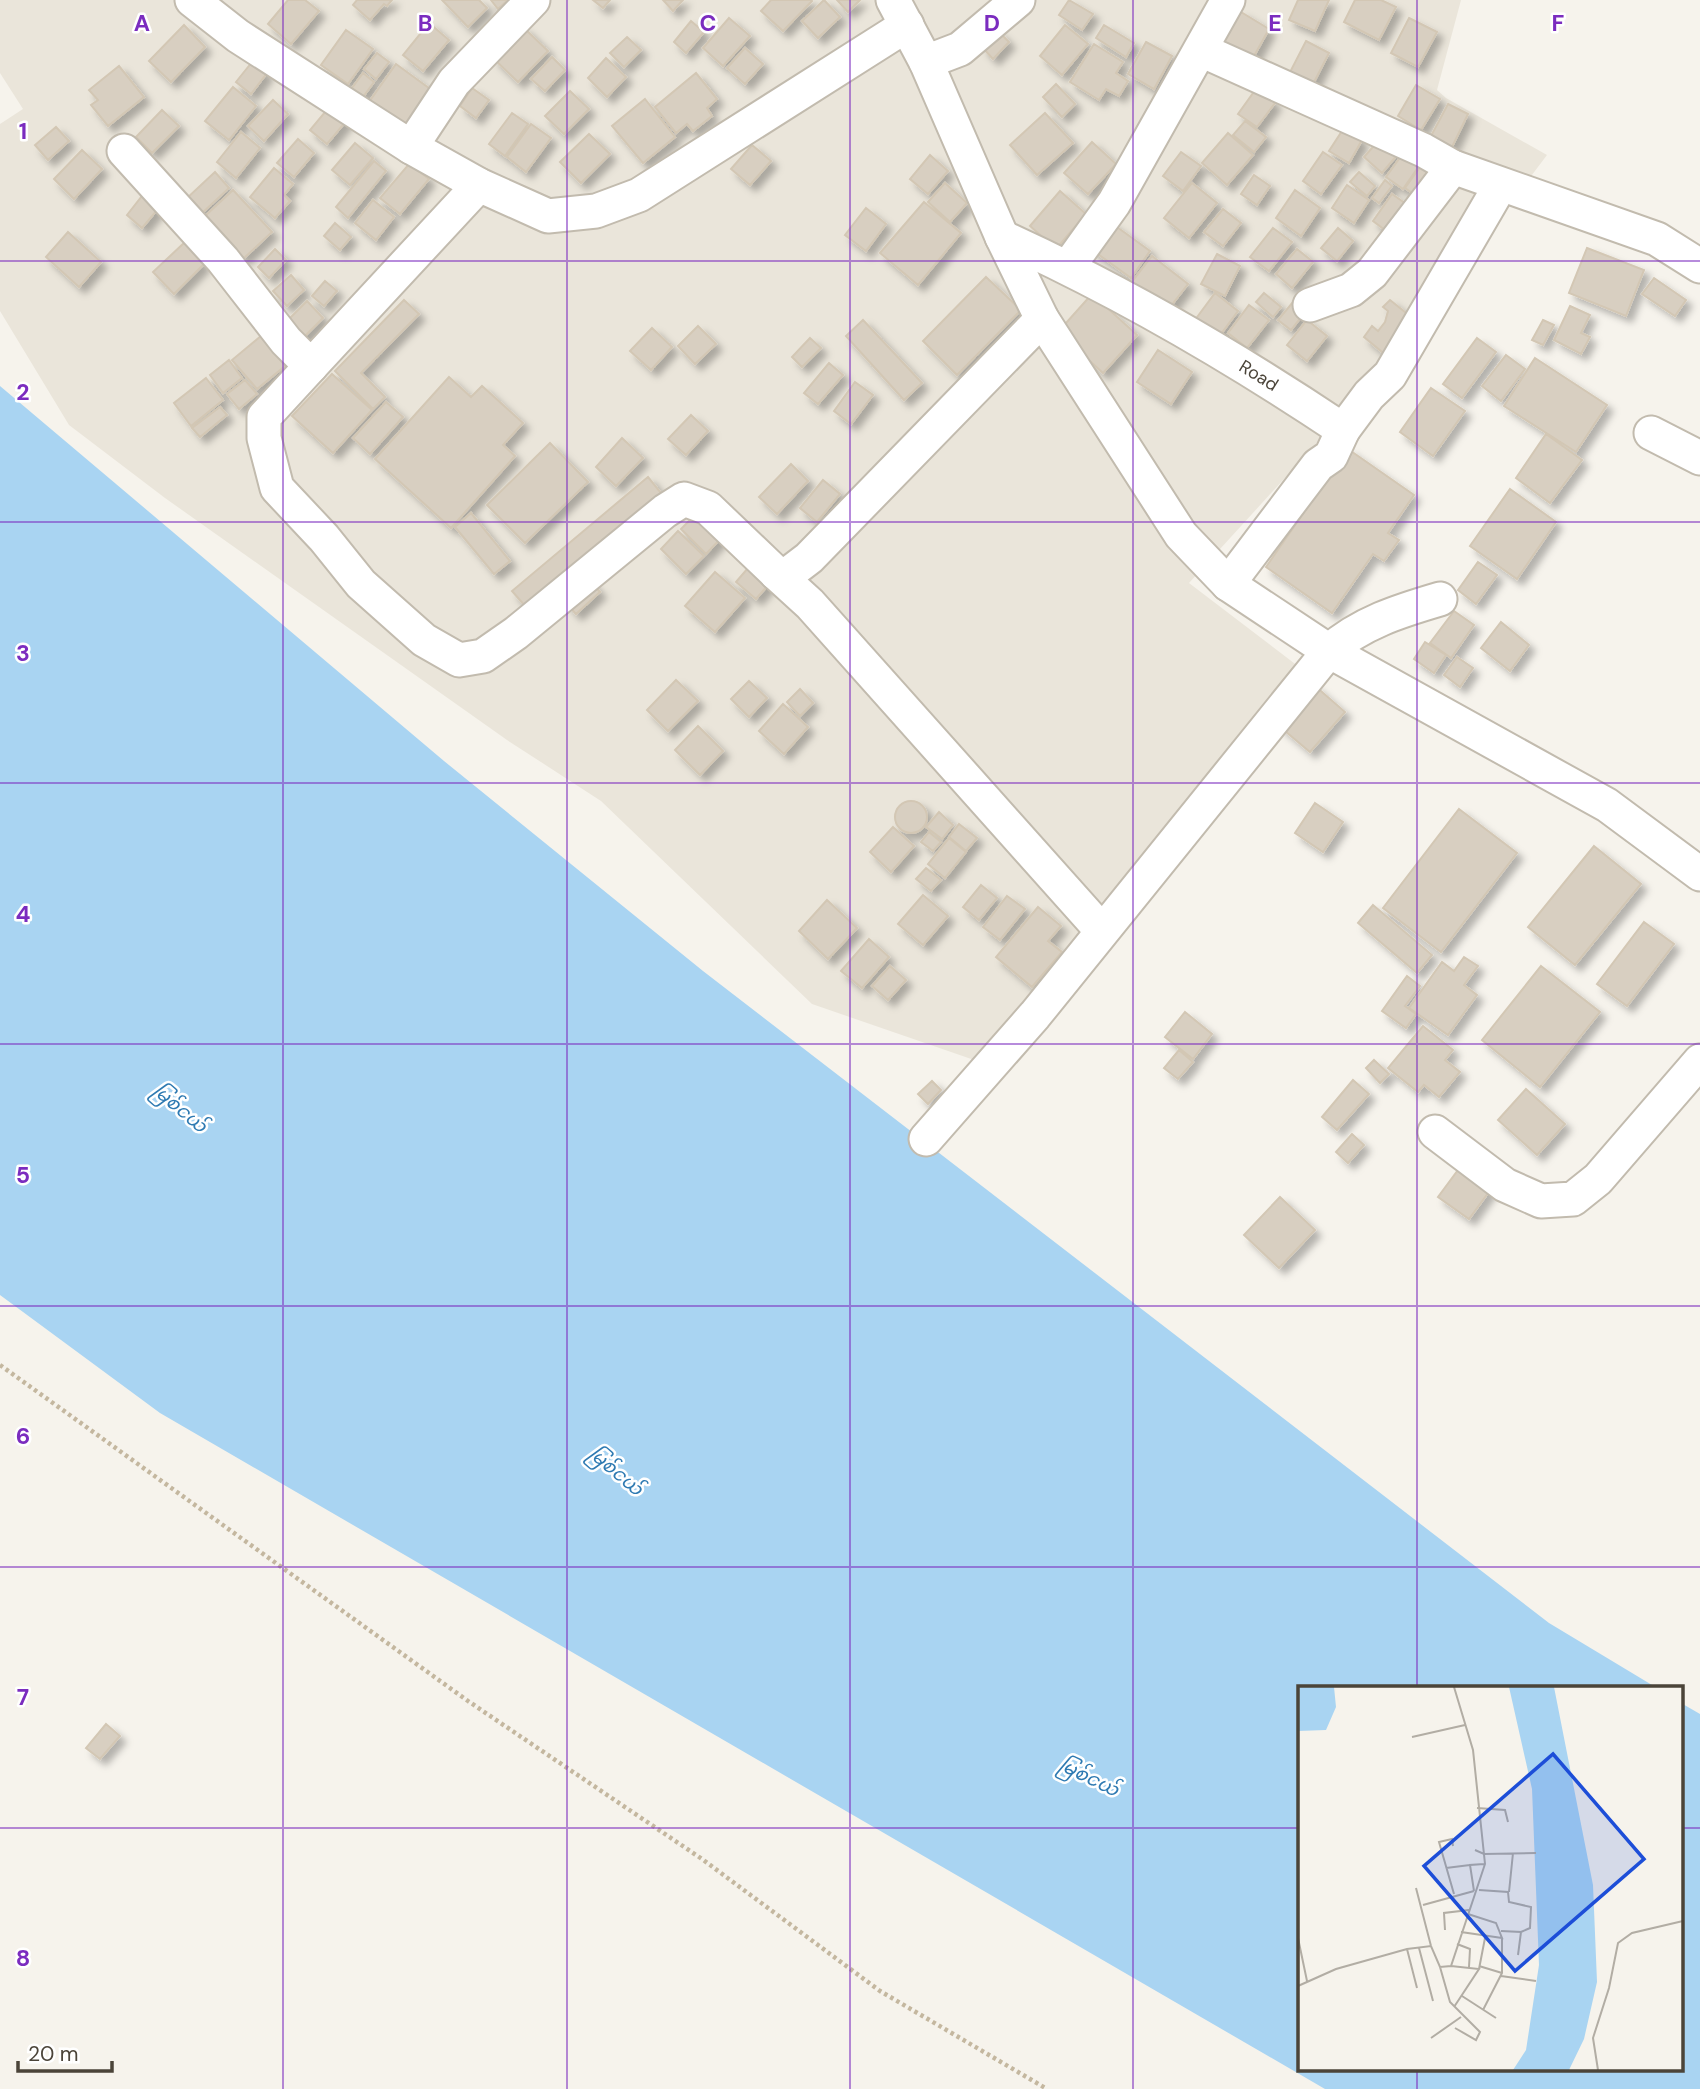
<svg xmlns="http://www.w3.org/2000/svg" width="1700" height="2089" font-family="'DM Sans','Noto Sans Myanmar',sans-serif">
  <defs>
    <filter id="shadow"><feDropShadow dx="6" dy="6" stdDeviation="3.5" flood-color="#0004"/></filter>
  </defs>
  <rect width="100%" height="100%" fill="#f6f3ec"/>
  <path fill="#eae5da" d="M0,0H1461L1437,90L1446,98L1547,155L1388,365L1189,583L1303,670L980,1062L812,1004L601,801L507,740L165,498L69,425L0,311V124L23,109L0,73Z"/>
  <path fill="#a9d4f2" d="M0,386L444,761L703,971L1549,1623L1657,1688H1299V2070H1681V1703L1700,1714V2089H1325L160,1413L0,1295Z"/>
  <path fill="#d8cfc1" stroke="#d3c7b4" stroke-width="2" filter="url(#shadow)" d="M288,0H305L319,11L291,44L268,24Z
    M357,0H392L387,6L384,4L370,20L353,5Z
    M442,0H479L487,8L468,27Z
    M491,0H508L498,9Z
    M593,0H610L603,8Z
    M663,0H683L673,11Z
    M771,0H811L812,1L783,31L761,11Z
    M824,0L840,17L818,38L802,21Z
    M837,0H860L848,12Z
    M1069,0L1093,14L1082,30L1059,15Z
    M1298,0H1329L1315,31L1289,20Z
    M1355,0H1381L1396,7L1379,40L1344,22Z
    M1241,12L1269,29L1249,65L1220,48Z
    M729,18L750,36L723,66L703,48Z
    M1409,18L1437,32L1418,67L1391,53Z
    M691,21L704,32L686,53L674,42Z
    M429,23L449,40L423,71L403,55Z
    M184,25L205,47L171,82L149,61Z
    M1065,25L1088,44L1062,75L1040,56Z
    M1104,25L1134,43L1126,57L1096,38Z
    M523,27L548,51L518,82L493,58Z
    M346,30L373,49L348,84L321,65Z
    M998,31L1009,42L993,59L982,47Z
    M627,37L641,50L624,67L610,53Z
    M1306,41L1329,53L1310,90L1287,78Z
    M1146,42L1172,56L1154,89L1128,74Z
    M1094,44L1123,62L1116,73L1128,81L1119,96L1106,89L1099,100L1070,82Z
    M745,48L763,64L745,84L727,68Z
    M377,53L389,62L376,79L364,69Z
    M552,57L565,70L545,91L531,79Z
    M606,58L626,77L607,97L588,78Z
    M252,62L267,73L251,94L236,82Z
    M396,64L437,94L410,132L369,102Z
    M119,66L144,97L108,126L91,105L98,100L89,90Z
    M363,73L374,82L363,97L352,88Z
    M696,73L717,99L707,108L712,116L693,131L687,124L676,133L655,107Z
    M1056,84L1075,104L1062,117L1043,97Z
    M1416,85L1440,99L1421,130L1398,116Z
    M233,87L256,106L229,140L205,121Z
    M472,88L489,100L476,118L460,106Z
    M1256,89L1275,103L1257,127L1238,114Z
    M570,91L589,109L564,134L545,116Z
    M645,99L675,137L643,163L612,126Z
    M273,100L288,114L264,141L248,126Z
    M1448,104L1468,114L1452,147L1431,136Z
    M331,105L348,119L327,144L310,130Z
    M162,110L179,126L152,153L136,137Z
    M512,113L528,124L505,156L489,144Z
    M1045,113L1073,143L1037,175L1010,145Z
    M1245,121L1266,137L1254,152L1233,135Z
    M531,124L551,138L526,172L507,157Z
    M56,127L69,141L48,160L35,145Z
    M1344,128L1362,140L1349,163L1329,151Z
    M241,132L260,148L236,178L217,162Z
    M1228,133L1253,155L1227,185L1202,163Z
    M589,134L610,154L581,183L560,162Z
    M298,139L314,153L294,177L277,163Z
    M1380,139L1398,154L1382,173L1364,157Z
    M1092,142L1116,164L1088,194L1064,173Z
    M355,143L373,158L350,185L332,170Z
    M752,145L771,161L750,185L731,169Z
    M82,150L102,169L74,199L54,179Z
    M1181,152L1201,166L1183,191L1163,176Z
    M1323,152L1342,165L1321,194L1303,181Z
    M1404,152L1421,163L1403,189L1386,177Z
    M930,155L948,171L928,194L910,179Z
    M374,161L386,171L348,218L336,207Z
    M1423,163L1433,170L1415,195L1405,188Z
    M409,164L429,179L400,214L380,198Z
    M274,168L293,184L284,195L290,201L275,218L250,197Z
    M215,172L229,188L200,215L186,199Z
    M1359,172L1375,186L1367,196L1350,182Z
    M1254,175L1270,186L1257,205L1241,194Z
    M1385,180L1392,186L1379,203L1372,198Z
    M945,183L967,203L950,222L928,202Z
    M1192,183L1217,203L1189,238L1164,218Z
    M1347,185L1369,200L1354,223L1332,208Z
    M233,190L272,232L243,259L204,217Z
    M1295,190L1320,208L1301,236L1276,218Z
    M1060,191L1086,214L1056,249L1030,226Z
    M1392,194L1409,206L1389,233L1373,221Z
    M142,196L158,209L142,228L127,215Z
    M373,200L394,217L376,240L355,223Z
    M924,202L961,233L918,285L880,253Z
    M866,208L886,224L866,251L845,235Z
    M1223,209L1241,223L1223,246L1204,232Z
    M1110,222L1150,251L1131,278L1091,249Z
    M335,223L351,237L340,250L324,236Z
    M1273,228L1292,242L1269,271L1250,257Z
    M1338,228L1353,241L1337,261L1321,248Z
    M68,232L101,262L79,287L46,257Z
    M184,243L204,264L174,294L153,272Z
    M1587,248L1644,270L1626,316L1569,293Z
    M275,249L286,260L269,278L258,267Z
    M1297,249L1313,262L1292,288L1276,274Z
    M1217,254L1240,266L1225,296L1201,284Z
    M1152,256L1188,284L1167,311L1131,283Z
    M291,275L304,290L287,306L273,291Z
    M986,277L1021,310L957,375L923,341Z
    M1654,278L1686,300L1675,316L1642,294Z
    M325,281L337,291L324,306L312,296Z
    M1215,293L1238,311L1215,342L1192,324Z
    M1264,293L1281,307L1273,317L1256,302Z
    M1092,294L1137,335L1103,373L1058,332Z
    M404,300L419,314L361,373L385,397L373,409L335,371Z
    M1390,300L1416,321L1387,356L1364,337L1372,326L1378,331L1385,322L1388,311L1383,307Z
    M307,301L323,318L301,340L284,324Z
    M1293,302L1305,312L1291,330L1278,320Z
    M1249,305L1269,320L1247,348L1228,333Z
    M1570,306L1590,315L1581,333L1590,337L1581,354L1554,340Z
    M863,320L922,383L904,400L846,336Z
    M1307,320L1327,336L1307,361L1287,345Z
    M1543,320L1554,325L1543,345L1532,340Z
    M698,326L716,344L695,364L678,346Z
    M652,328L672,347L651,370L630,351Z
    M261,336L285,366L257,389L232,360Z
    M810,338L821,348L802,367L792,357Z
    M1477,338L1496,352L1462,398L1443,384Z
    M1158,350L1192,372L1171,404L1137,382Z
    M1506,355L1525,369L1501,401L1482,386Z
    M1535,358L1607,405L1576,452L1504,406Z
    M229,360L242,378L223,393L210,375Z
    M829,363L843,375L818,404L804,393Z
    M332,374L372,410L333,453L292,416Z
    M449,377L471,397L482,386L523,423L503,445L515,456L451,528L375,459Z
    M206,378L223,400L191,426L174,403Z
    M245,380L257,394L239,409L227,394Z
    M855,382L873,395L851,424L834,411Z
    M1431,388L1465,411L1433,456L1400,432Z
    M386,402L403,417L370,454L353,438Z
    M220,407L227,415L200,437L192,428Z
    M691,415L708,431L686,455L668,439Z
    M1546,434L1582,460L1550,503L1516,478Z
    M622,438L643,458L616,486L596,467Z
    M550,443L588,482L525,543L487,505Z
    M1348,449L1414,495L1388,533L1399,540L1384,561L1373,554L1332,613L1266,567Z
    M791,464L808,481L777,514L759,497Z
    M648,477L661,493L526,607L512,591Z
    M823,480L840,494L817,522L800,508Z
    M1510,489L1556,522L1517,579L1470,546Z
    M700,510L725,534L706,554L681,529Z
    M471,513L510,561L494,574L455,527Z
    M678,531L704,556L686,574L661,549Z
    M755,560L775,577L756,599L736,582Z
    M1478,562L1497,575L1476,604L1458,590Z
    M715,572L745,598L715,632L685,606Z
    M590,581L600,592L576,614L566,603Z
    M1454,611L1474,625L1451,658L1430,643Z
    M1501,622L1529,645L1510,671L1481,648Z
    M1425,642L1446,655L1434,673L1414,659Z
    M1457,657L1473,668L1460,687L1444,675Z
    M676,680L698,701L668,731L647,710Z
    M749,681L767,698L749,717L731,699Z
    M1314,685L1345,712L1310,752L1279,726Z
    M800,689L813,703L800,716L787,702Z
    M783,704L808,727L784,754L759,731Z
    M698,726L723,751L700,775L675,750Z
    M895 817a16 16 0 1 1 32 0a16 16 0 1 1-32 0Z
    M1315,803L1343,822L1323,852L1295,833Z
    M1459,809L1517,853L1441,952L1383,908Z
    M939,812L953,825L942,839L926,827Z
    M959,824L977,838L966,851L949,837Z
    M893,827L914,846L891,872L870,852Z
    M929,832L941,842L933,851L921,842Z
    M949,838L966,852L945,878L928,864Z
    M1594,846L1641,884L1575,965L1528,927Z
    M926,868L941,880L931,891L916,879Z
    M981,885L997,898L979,920L963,907Z
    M923,895L948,916L923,945L898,924Z
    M1007,896L1025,909L1000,940L983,927Z
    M827,900L857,928L828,959L799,931Z
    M1373,905L1432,955L1417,973L1358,923Z
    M1038,907L1061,926L1048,941L1062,952L1032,987L996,957Z
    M1644,922L1674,944L1627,1006L1597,984Z
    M869,939L889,957L862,988L841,971Z
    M1464,957L1478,966L1464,985L1477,995L1448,1035L1409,1008L1442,962L1454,971Z
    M890,966L906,980L888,1000L872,986Z
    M1541,966L1600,1012L1540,1087L1482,1040Z
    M1407,976L1420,986L1405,1006L1416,1014L1406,1028L1382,1011Z
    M1185,1012L1212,1034L1193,1059L1165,1037Z
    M1423,1026L1453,1050L1445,1060L1460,1072L1439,1097L1424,1085L1418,1092L1388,1068Z
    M1179,1050L1193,1062L1178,1079L1164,1068Z
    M1374,1060L1389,1074L1380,1083L1366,1068Z
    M1353,1080L1369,1094L1337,1130L1322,1117Z
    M932,1081L941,1090L928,1104L918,1094Z
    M1526,1089L1565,1124L1537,1155L1498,1120Z
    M1352,1134L1364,1145L1348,1163L1336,1152Z
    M1461,1166L1491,1189L1469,1219L1438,1197Z
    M1280,1197L1315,1230L1279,1268L1244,1235Z
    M106,1724L120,1736L100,1759L86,1748Z"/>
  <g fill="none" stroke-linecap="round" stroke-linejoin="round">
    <g stroke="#c2bbae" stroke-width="37">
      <g id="minor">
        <path d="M192,0L238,36L411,147"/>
        <path d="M533,0L454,82L411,147L479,185L548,216L596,211L639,195L907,25"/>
        <path d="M893,0L926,62L1002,237L1042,319L1181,535L1228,584L1329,651L1607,805L1700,874"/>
        <path d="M1201,50L1423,150L1453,167L1657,239L1700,266"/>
        <path d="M926,62L960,49L1018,0"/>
        <path d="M124,151L223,260L286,341L311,366L479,185"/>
        <path id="s1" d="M1002,237C1121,291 1234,357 1343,430L1331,456L1318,465L1228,584"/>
        <path d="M1068,267L1114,203L1228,0"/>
        <path d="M1310,305L1351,290L1372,273L1453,167"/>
        <path d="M311,366L264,417V438L277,488L324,538L361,584L424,640L459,660L483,656L516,633L665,511L684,499L708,508L776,573L788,574L809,558L1042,319"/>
        <path d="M1343,430L1369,395L1390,375L1500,186"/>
        <path d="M1651,433L1700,458"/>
        <path d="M776,573L810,604L1102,931"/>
        <path d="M1435,1132L1505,1185L1541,1201L1573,1199L1598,1179L1700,1061"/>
        <path d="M926,1139L1035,1015L1329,651C1361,623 1399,611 1440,599"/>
      </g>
    </g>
    <path stroke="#c4b79f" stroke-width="4.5" stroke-dasharray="3.5 3.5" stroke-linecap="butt" d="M0,1365L468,1701L702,1859L880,1991L1047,2089"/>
    <use href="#minor" stroke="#fff" stroke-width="33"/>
  </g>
  <path fill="none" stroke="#7b2cbf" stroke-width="2" stroke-opacity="0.55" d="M283,0V2089M567,0V2089M850,0V2089M1133,0V2089M1417,0V1688M0,261H1700M0,522H1700M0,783H1700M0,1044H1700M0,1306H1700M0,1567H1700M0,1828H1299M1681,1828H1700M1417,2070V2089"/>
  <g text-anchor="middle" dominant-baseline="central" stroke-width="5" stroke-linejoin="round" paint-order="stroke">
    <g font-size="18" fill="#4b4439" stroke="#fff">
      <text stroke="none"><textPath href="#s1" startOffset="292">Road</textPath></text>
    </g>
    <g font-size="19" font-style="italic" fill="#2e7ab2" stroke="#fff">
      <text transform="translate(180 1108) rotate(40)">မြစ်ငယ်</text>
      <text transform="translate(616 1471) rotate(40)">မြစ်ငယ်</text>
      <text transform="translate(1089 1777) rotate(26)">မြစ်ငယ်</text>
    </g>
  </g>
  <g transform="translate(1298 1686)">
    <rect width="385" height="385" fill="#f6f3ec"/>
    <path d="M0,1H36L38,21L28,44L0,45ZM211,1H256L295,199L299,296L286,353L271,384H215L228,364L241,279L234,103Z" fill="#a9d4f2"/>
    <path fill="none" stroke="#b2ada4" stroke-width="2" d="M114,51L167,39M179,122L207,124L210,136M155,160L154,153L141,156L156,208M177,164L186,168L238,167M148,182L172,179M118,202L133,260M181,204L210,206L211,216L233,221L232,242L223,246M176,205L172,179L186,178M211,206L215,167M125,219L176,205M147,244L146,227L171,224M203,245L223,246L220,269M163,246L204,252L198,237L170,228M0,252L9,295M159,258L172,263L171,281M121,262L135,315M109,263L119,302M153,280L181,283L156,321M181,280L204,287M142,281L152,316L182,346L178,354L157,342M181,283L187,252M203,290L238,295M0,300L38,283L109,263L133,260L142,281L153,280L187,178L175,64L156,1M164,310L198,332M185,324L204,287V252M133,352L163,331M300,384L295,352L311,302L320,257L334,247L385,235"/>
    <path fill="#1d4ed8" fill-opacity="0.15" stroke="#1d4ed8" stroke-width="3.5" d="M255,68L346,173L217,285L126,180Z"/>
    <rect width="385" height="385" fill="none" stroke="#4b4439" stroke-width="3.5"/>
  </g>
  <g font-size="23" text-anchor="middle" font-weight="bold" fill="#7b2cbf" stroke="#fff" stroke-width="5" stroke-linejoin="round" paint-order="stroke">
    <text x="142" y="31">A</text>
    <text x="425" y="31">B</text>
    <text x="708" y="31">C</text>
    <text x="992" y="31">D</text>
    <text x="1275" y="31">E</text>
    <text x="1558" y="31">F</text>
    <text x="23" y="139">1</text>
    <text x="23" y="400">2</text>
    <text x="23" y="661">3</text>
    <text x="23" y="922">4</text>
    <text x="23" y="1183">5</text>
    <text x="23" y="1444">6</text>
    <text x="23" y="1705">7</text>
    <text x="23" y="1966">8</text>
  </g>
  <path d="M18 2061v10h94v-10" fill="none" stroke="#4b4439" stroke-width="3.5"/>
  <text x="28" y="2061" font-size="21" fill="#4b4439" stroke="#ffffff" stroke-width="5" paint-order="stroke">20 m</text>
</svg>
